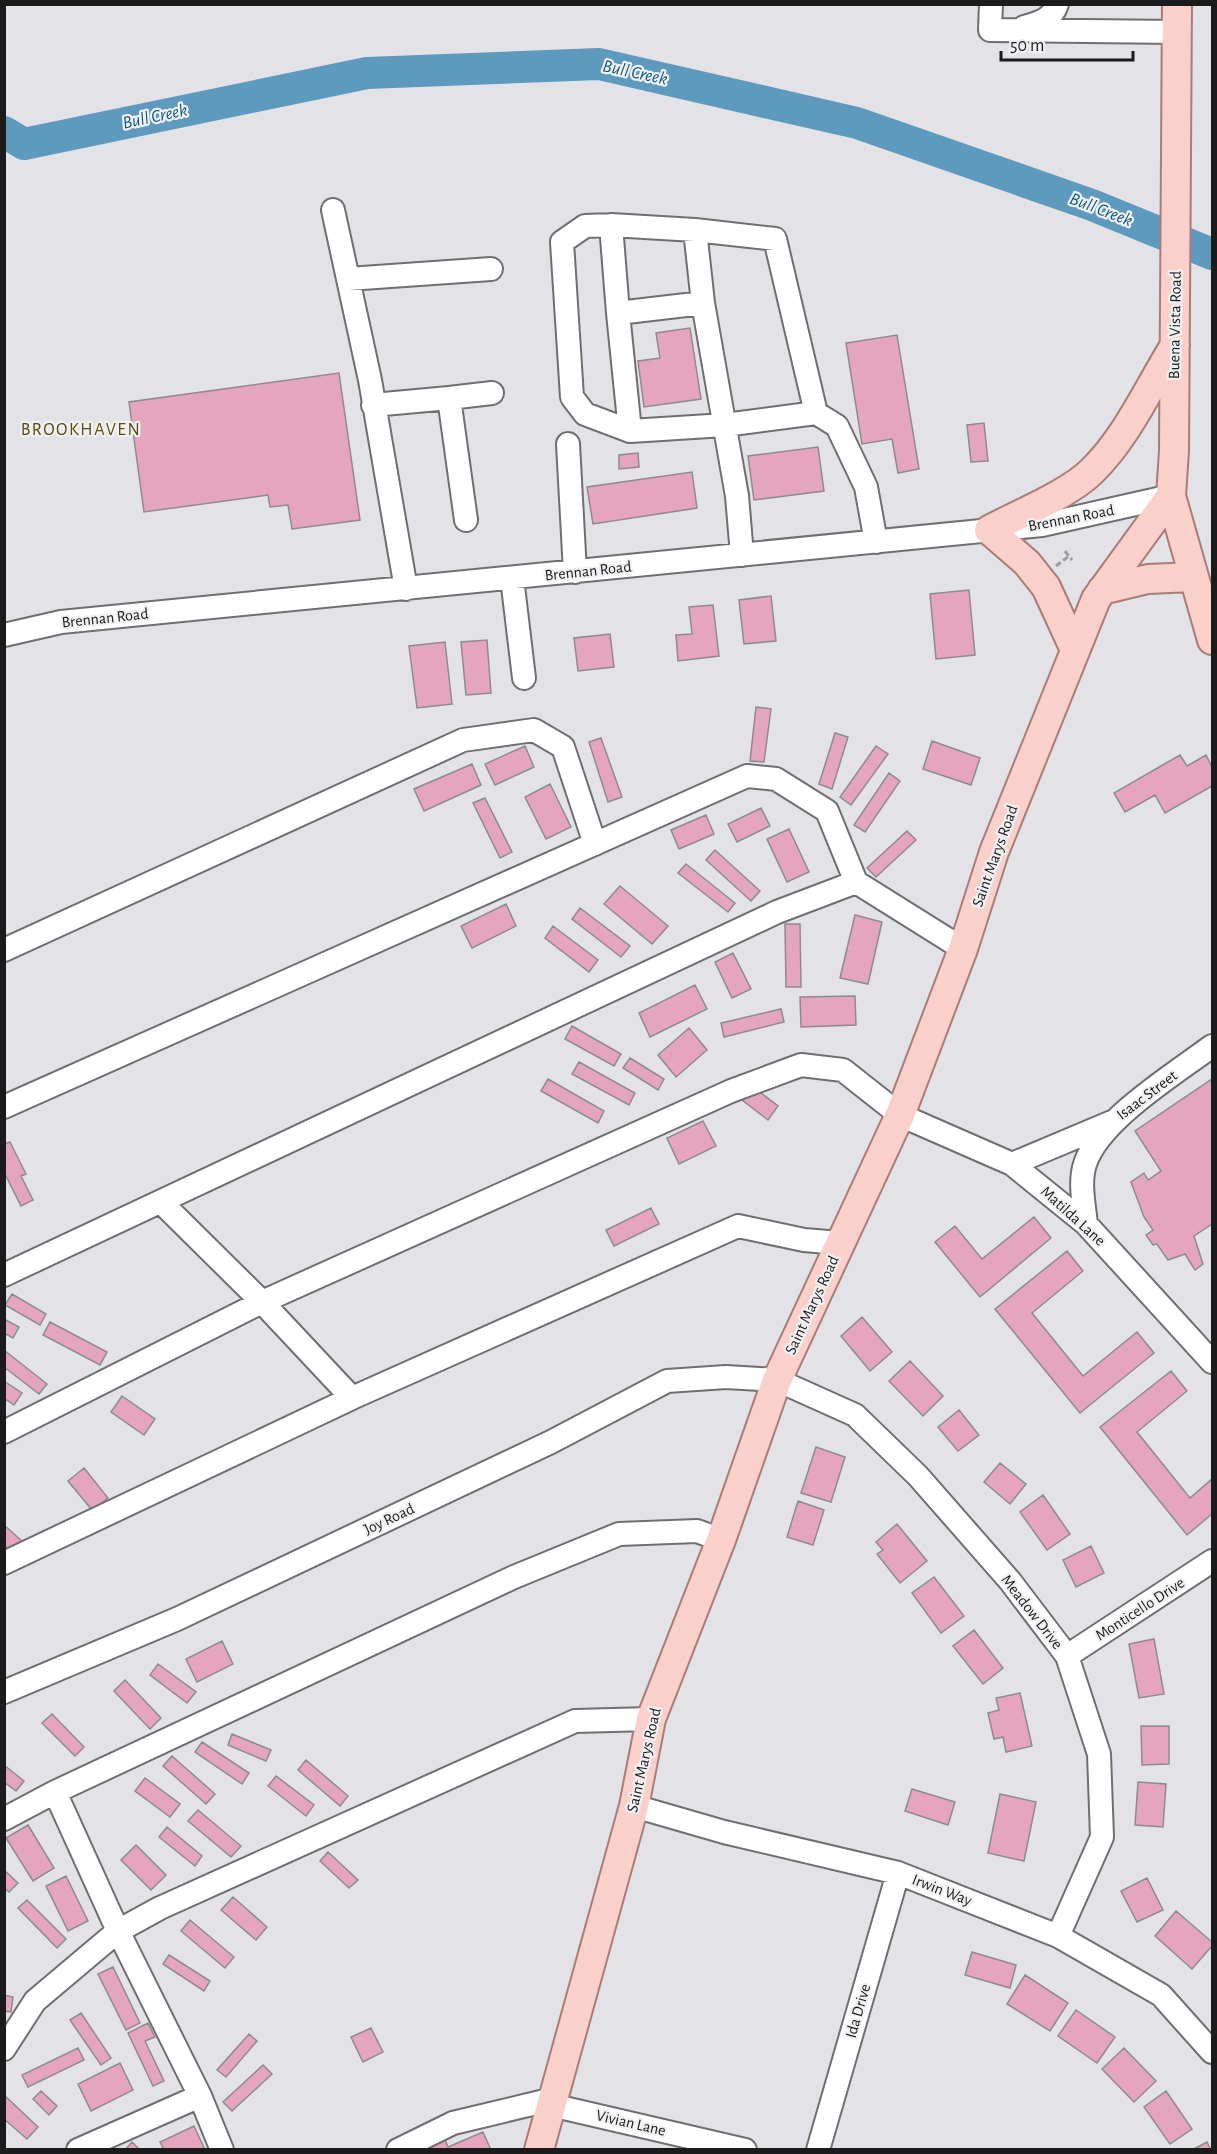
<svg xmlns="http://www.w3.org/2000/svg" width="1217" height="2154" font-family="'Alegreya Sans',sans-serif">
  <rect width="100%" height="100%" fill="#e3e3e7"/>
  <g fill="none" stroke-linecap="round" stroke-linejoin="round">
    <path stroke="#5e9abd" stroke-width="32" d="M4,132L24,144L367,73L599,64L857,123L1092,205L1212,254"/>
  </g>
  <path fill="#e5a5bf" stroke="#8e8b8c" stroke-width="1.5" d="M690,328L701,399L644,407L638,361L660,358L656,333Z
    M897,335L919,469L898,473L892,439L862,444L846,343Z
    M339,373L360,520L292,529L288,505L270,507L268,495L144,512L129,402Z
    M984,423L988,461L971,462L967,425Z
    M818,447L824,491L754,500L748,456Z
    M638,453L639,467L619,469V455Z
    M692,472L697,508L593,524L587,487Z
    M969,590L975,655L936,659L930,594Z
    M771,596L776,641L744,644L739,600Z
    M713,605L719,656L678,661L676,635L692,634L689,607Z
    M610,634L614,667L578,671L574,638Z
    M487,640L491,693L466,695L461,642Z
    M445,642L452,704L417,708L409,646Z
    M756,707L771,709L764,762L750,761Z
    M835,733L848,737L832,789L819,784Z
    M601,738L622,797L608,802L589,742Z
    M932,741L980,758L971,785L923,769Z
    M525,746L534,767L495,785L485,764Z
    M876,746L888,754L851,805L840,797Z
    M1180,755L1187,766L1206,755L1212,767V786L1165,813L1155,795L1125,812L1114,793Z
    M472,764L481,785L424,811L414,789Z
    M889,773L900,781L865,832L854,825Z
    M550,784L571,827L546,839L525,797Z
    M485,798L512,852L500,858L473,803Z
    M761,808L770,826L737,842L728,824Z
    M706,815L714,834L679,849L671,830Z
    M789,829L809,872L787,882L767,839Z
    M907,831L916,840L876,877L867,868Z
    M715,850L760,891L751,901L706,860Z
    M686,864L735,903L728,912L678,873Z
    M620,886L668,926L652,944L604,904Z
    M506,904L516,926L472,948L461,926Z
    M580,908L630,946L621,957L572,919Z
    M855,915L882,922L868,984L840,978Z
    M785,924H800L801,987H786Z
    M553,926L598,960L589,972L545,938Z
    M733,953L751,989L732,998L715,962Z
    M695,985L707,1009L650,1037L639,1013Z
    M855,996L856,1025L801,1027L800,997Z
    M781,1009L784,1022L724,1037L721,1023Z
    M572,1026L621,1054L614,1066L565,1039Z
    M689,1028L707,1050L676,1077L658,1055Z
    M630,1058L664,1079L658,1090L623,1068Z
    M579,1062L635,1093L629,1105L572,1074Z
    M548,1079L604,1111L598,1123L541,1091Z
    M1212,1079V1224L1194,1236L1203,1264L1195,1270L1185,1254L1168,1260L1157,1244L1153,1245L1146,1235L1153,1230L1144,1217L1131,1182L1144,1173L1148,1180L1161,1171L1135,1131Z
    M752,1086L778,1106L768,1120L742,1100Z
    M703,1121L716,1146L679,1164L667,1138Z
    M10,1142L26,1174L21,1176L33,1200L21,1206L4,1172V1144Z
    M651,1208L659,1224L614,1246L606,1230Z
    M1034,1217L1051,1238L980,1297L935,1242L955,1226L982,1259Z
    M1067,1251L1083,1271L1032,1313L1083,1376L1137,1332L1154,1353L1080,1413L995,1309Z
    M12,1294L46,1314L40,1325L5,1305Z
    M862,1317L892,1352L870,1371L841,1336Z
    M4,1319L19,1327L13,1338L4,1333Z
    M50,1322L107,1352L100,1365L43,1335Z
    M4,1350L47,1384L39,1394L4,1367Z
    M910,1361L943,1396L923,1416L889,1381Z
    M1171,1371L1187,1391L1137,1432L1190,1498L1212,1479V1514L1187,1535L1100,1427Z
    M4,1381L22,1393L14,1405L4,1398Z
    M122,1396L155,1419L144,1435L111,1412Z
    M959,1410L979,1435L958,1451L938,1427Z
    M816,1447L845,1457L831,1502L801,1493Z
    M1000,1463L1026,1484L1010,1504L984,1482Z
    M84,1468L108,1498L92,1510L68,1481Z
    M1043,1495L1070,1534L1047,1550L1020,1512Z
    M798,1501L824,1510L813,1545L787,1537Z
    M897,1524L927,1561L900,1583L877,1554L883,1550L876,1542Z
    M4,1525L23,1542L12,1553L4,1545Z
    M1091,1546L1104,1573L1076,1587L1063,1560Z
    M934,1577L964,1616L941,1633L912,1593Z
    M974,1630L1003,1668L983,1684L953,1646Z
    M1154,1639L1164,1694L1139,1698L1129,1644Z
    M222,1641L233,1664L197,1682L186,1659Z
    M158,1664L196,1692L187,1703L150,1675Z
    M125,1680L161,1718L150,1729L114,1691Z
    M1020,1693L1032,1746L1006,1752L1003,1737L994,1739L988,1713L999,1710L996,1698Z
    M52,1714L84,1747L75,1756L42,1723Z
    M1141,1726H1169V1764L1142,1765Z
    M232,1734L271,1750L266,1761L228,1745Z
    M202,1742L249,1773L242,1784L195,1752Z
    M172,1756L215,1794L206,1804L163,1766Z
    M306,1760L348,1796L340,1806L298,1770Z
    M4,1765L24,1781L16,1791L4,1782Z
    M276,1776L314,1805L306,1816L268,1786Z
    M145,1778L180,1804L170,1817L135,1791Z
    M1138,1782L1166,1784L1163,1827L1135,1825Z
    M912,1789L955,1802L948,1825L905,1811Z
    M1000,1794L1036,1802L1024,1861L988,1853Z
    M198,1810L241,1846L231,1857L188,1821Z
    M28,1825L54,1868L33,1881L6,1838Z
    M167,1827L202,1856L195,1866L159,1837Z
    M136,1845L166,1875L151,1890L121,1860Z
    M328,1852L358,1880L349,1888L320,1861Z
    M4,1870L18,1883L9,1892L4,1888Z
    M66,1876L88,1921L68,1931L46,1886Z
    M1147,1878L1163,1910L1137,1922L1121,1891Z
    M233,1897L267,1927L256,1940L221,1910Z
    M27,1900L66,1939L57,1948L18,1908Z
    M1176,1911L1212,1942V1946L1192,1969L1155,1936Z
    M190,1920L234,1957L225,1968L181,1931Z
    M972,1952L1016,1965L1010,1988L965,1975Z
    M169,1955L210,1981L204,1991L163,1964Z
    M113,1967L140,2023L126,2030L98,1974Z
    M1025,1975L1068,2003L1050,2031L1007,2004Z
    M4,1995L13,1997L11,2012L4,2011Z
    M1076,2010L1115,2037L1097,2063L1058,2036Z
    M81,2013L111,2058L101,2065L70,2020Z
    M148,2023L155,2037L145,2041L164,2081L153,2086L128,2033Z
    M371,2028L383,2052L363,2062L351,2037Z
    M249,2034L257,2041L226,2077L217,2070Z
    M78,2048L84,2060L28,2087L22,2075Z
    M1124,2048L1156,2081L1134,2102L1102,2069Z
    M120,2063L133,2090L91,2111L78,2084Z
    M263,2065L272,2074L232,2111L223,2102Z
    M41,2091L57,2106L49,2115L33,2099Z
    M1166,2091L1192,2129L1170,2144L1144,2107Z
    M4,2095L38,2127L27,2139L4,2119Z
    M194,2126L205,2150H164L160,2142Z
    M483,2132L491,2150H417L443,2135L448,2147Z
    M132,2142L140,2150H125Z
    M1207,2142L1211,2150H1192Z"/>
  <g fill="none" stroke-linecap="round" stroke-linejoin="round">
    <g stroke="#6f6f72" stroke-width="26">
      <path id="minor" d="M991,4L990,30L1178,32
        M1024,27C1038,23 1052,20 1057,4
        M333,210L370,380L406,589
        M611,225L618,313
        M348,279L491,269
        M703,303L737,496L742,555
        M449,398L492,393
        M373,405L449,398L466,520
        M816,413L775,239L695,230L703,303L618,313L630,431L725,425L816,413L837,426L866,487L876,542
        M630,431L585,414L572,397L562,242L585,226L611,225L695,230
        M568,444L575,572
        M512,578L524,678
        M4,635L61,622L1042,525L1171,496
        M4,950L463,740L534,730L563,747L595,844
        M4,1107L747,776L776,779L827,811L856,882
        M1012,1164L1112,1122
        M1086,1224C1084,1205 1079,1182 1085,1164C1099,1120 1176,1073 1212,1046
        M4,1275L777,912L856,882L963,949
        M352,1398L738,1226L804,1240L840,1243
        M4,1432L262,1302L161,1202
        M4,1563L352,1398L262,1302L731,1091L801,1065L843,1070L900,1115L1012,1164L1086,1224L1212,1362
        M1067,1656L1212,1561
        M4,1692L177,1619L551,1442L667,1381L726,1377L777,1380L855,1415L918,1476L1010,1581L1067,1656L1099,1754L1102,1837L1058,1936
        M55,1792L118,1931L200,2096L222,2150
        M634,1806L724,1832L898,1873L1058,1936L1161,1995L1212,2052
        M4,1819L55,1792L514,1577L619,1534L697,1531L721,1540
        M4,2049L35,2001L118,1931L160,1908L575,1721L651,1719
        M551,2105L745,2150
        M78,2150L200,2096
        M398,2150L453,2123L553,2099
        M818,2150L898,1873"/>
    </g>
    <g stroke="#aa7c78" stroke-width="32">
      <path id="major" d="M1177,4L1174,451L1171,496L1212,640
        M1102,590L1148,579L1193,577
        M1075,650L1046,587L1027,563L989,530C1019,514 1069,494 1092,471C1127,437 1149,387 1175,345
        M539,2150L634,1806L651,1719L721,1540L777,1380L900,1115L963,949L994,852L1096,599L1171,496"/>
    </g>
    <path stroke="#9e9ea1" stroke-width="3" stroke-dasharray="6 3" stroke-linecap="butt" d="M1065,551L1072,560
      M1056,566L1069,556"/>
    <use href="#minor" stroke="#fff" stroke-width="22"/>
    <use href="#major" stroke="#fad0cb" stroke-width="28"/>
  </g>
  <g text-anchor="middle" dominant-baseline="central" stroke-width="4.5" stroke-linejoin="round" paint-order="stroke">
    <g font-size="16" fill="#1b1b1c" stroke="#f1f1f4">
      <text transform="translate(1175 325) rotate(-89)">Buena Vista Road</text>
      <text transform="translate(1071 518) rotate(-11)">Brennan Road</text>
      <text transform="translate(588 571) rotate(-6)">Brennan Road</text>
      <text transform="translate(105 618) rotate(-6)">Brennan Road</text>
      <text transform="translate(995 856) rotate(-70)">Saint Marys Road</text>
      <text transform="translate(1147 1095) rotate(-37)">Isaac Street</text>
      <text transform="translate(1073 1216) rotate(42)">Matilda Lane</text>
      <text transform="translate(812 1305) rotate(-65)">Saint Marys Road</text>
      <text transform="translate(389 1519) rotate(-25)">Joy Road</text>
      <text transform="translate(1140 1609) rotate(-33)">Monticello Drive</text>
      <text transform="translate(1032 1612) rotate(52)">Meadow Drive</text>
      <text transform="translate(644 1760) rotate(-77)">Saint Marys Road</text>
      <text transform="translate(942 1890) rotate(21)">Irwin Way</text>
      <text transform="translate(858 2011) rotate(-74)">Ida Drive</text>
      <text transform="translate(631 2123) rotate(13)">Vivian Lane</text>
    </g>
    <g font-size="18" font-style="italic" fill="#0b577b" stroke="#f1f1f4">
      <text transform="translate(635 73) rotate(12)">Bull Creek</text>
      <text transform="translate(155 117) rotate(-12)">Bull Creek</text>
      <text transform="translate(1101 210) rotate(21)">Bull Creek</text>
    </g>
    <g font-size="18" letter-spacing="1.5" fill="#594c0c" stroke="#f1f1f4">
      <text x="81" y="430">BROOKHAVEN</text>
    </g>
  </g>
  <rect width="1217" height="2154" fill="none" stroke="#1b1b1c" stroke-width="12"/>
  <path d="M1001 51v9h132v-9" fill="none" stroke="#1b1b1c" stroke-width="3"/>
  <text x="1010" y="51" font-size="18" fill="#1b1b1c" stroke="#f1f1f4" stroke-width="4.5" paint-order="stroke">50 m</text>
</svg>
